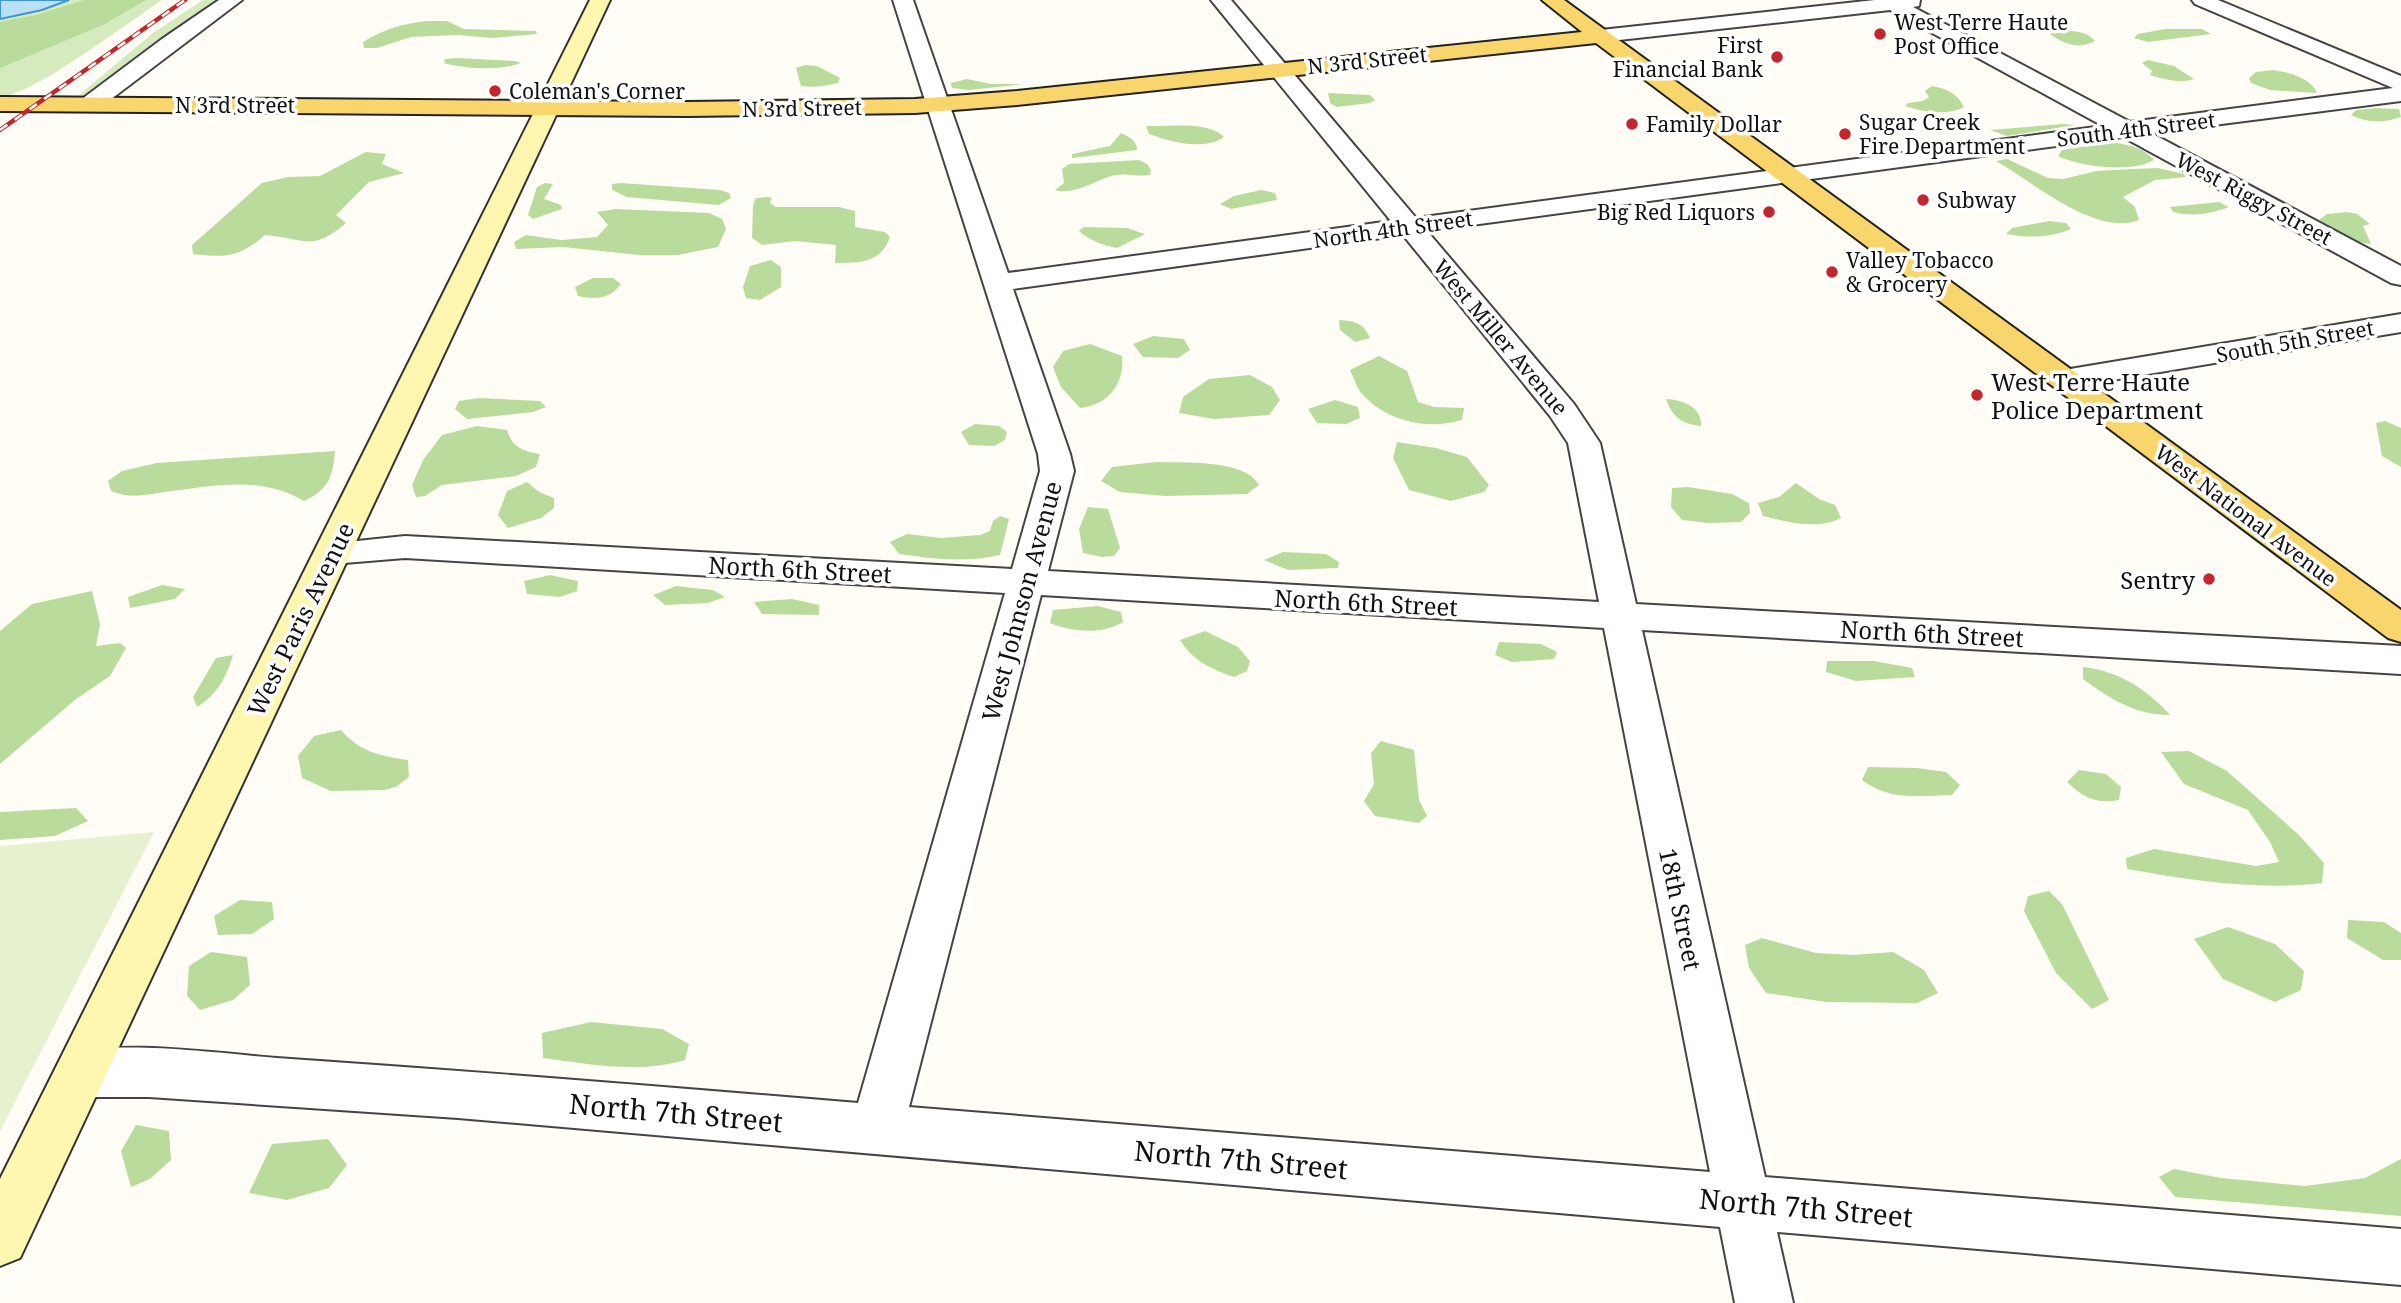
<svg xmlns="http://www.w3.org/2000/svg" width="2401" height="1303" font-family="'Noto Serif',serif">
  <rect width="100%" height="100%" fill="#fffdf5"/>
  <path fill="#d5ebbd" d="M0,0H162C130,21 32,96 0,97Z
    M203,0H226L89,94L79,95L153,33Z"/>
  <path fill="#b9dc9c" d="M84,0H146L103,25L0,68V22L36,15Z
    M426,21H447L464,29L536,31L537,34L492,38L458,35L411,37L377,48H364L363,42C384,29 402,24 426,21Z
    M2165,29H2202L2211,34L2148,42L2134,38L2138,34Z
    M2058,31C2072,31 2086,30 2095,41C2079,50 2064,44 2050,34Z
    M457,58L515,61L521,63C499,71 466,69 444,63L445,59Z
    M2148,60L2174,66L2194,79C2180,84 2163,79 2150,75L2152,71L2142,63Z
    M805,65L817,66L840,78L838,83C825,86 814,88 801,86L796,68Z
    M2273,70C2288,72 2311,78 2317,93L2270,90L2251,83L2249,78L2256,72Z
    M967,79L991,84H1024L969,90L952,88L951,83Z
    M1932,86C1947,89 1957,93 1964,107C1948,116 1923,112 1905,106L1908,103L1923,101L1929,97L1925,91Z
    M1328,93L1370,95L1375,100L1370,103L1337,107L1330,103Z
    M2376,108L2399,109L2401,117C2385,123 2366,123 2351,115L2356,110Z
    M2063,124L2075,125L2007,136L1990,130Z
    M1146,126C1168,127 1208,120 1224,137C1204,151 1170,142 1149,134Z
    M1121,133C1129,137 1137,140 1137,150L1072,158V154L1110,146Z
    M2112,142C2127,145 2144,147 2154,160C2133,173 2080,167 2058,156L2062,150Z
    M366,152L386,154L382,164L404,173L369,182L336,215L346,223C311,253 305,238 265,235C240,257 226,258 193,254L192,245L262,183L288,177L320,176Z
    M2007,159L2048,178L2063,179L2097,171L2132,169L2158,168L2184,174L2186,177L2155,180L2123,197L2135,207L2139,220C2096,237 2033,182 1996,161Z
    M1139,160L1147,164L1151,170L1150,175C1138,177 1126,173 1115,175C1095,180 1075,196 1055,190L1064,183L1062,169L1069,164Z
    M545,183L553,184L544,199L561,205L562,209L533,219L528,215L537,187Z
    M621,183L720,190L729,193L731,198L719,205L627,197L612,190V184Z
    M1261,190L1275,193L1277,200L1231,209L1220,204L1234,196Z
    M769,197L772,199L770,203L776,207H839L855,211V227L885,232L890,237C881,263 860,263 835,263L836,245L795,241L762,245L752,238L753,205L756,198Z
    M2219,202L2229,207C2210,214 2193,217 2173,212L2170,207Z
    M616,209L709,213L722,219L726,229L718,247L678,255H639L563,247L516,249L514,242L526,235L561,240L597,237L608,225L597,212Z
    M2347,212L2357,214L2370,224L2363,226L2371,244L2359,242L2319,220L2327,214Z
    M2049,221L2066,223L2071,229C2050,238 2028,238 2006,234L2012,228Z
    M1084,227L1127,228L1145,234L1117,248C1102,245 1091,241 1079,231Z
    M771,260L781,267V287L760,300L746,298L743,287L750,266Z
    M593,278H613L621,284C610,299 596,300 578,296L575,287Z
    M1339,320C1355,321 1364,323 1370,338L1355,342L1340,330Z
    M1153,336L1184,339L1190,350L1178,358L1143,357L1133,344Z
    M1090,344L1122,356C1125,384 1108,405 1080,408L1061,387L1053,367L1063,351Z
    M1379,356L1407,371L1418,402L1434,407L1464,408L1462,420C1428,430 1388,422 1363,395C1357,389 1354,378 1350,370Z
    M1250,375L1272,387L1280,400L1269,415L1214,419L1179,413L1183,397L1209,379Z
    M479,398L540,401L546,407L533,412L467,419L455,409L459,401Z
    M1666,399C1682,400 1702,406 1701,426C1682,424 1672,417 1666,399Z
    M1335,400L1358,407L1360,418L1346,424L1317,423L1308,409Z
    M2385,421L2401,428V467L2382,456L2376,423Z
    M975,424L999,426L1007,432L1005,440L994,446L969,445L961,432Z
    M477,426L507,430C512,447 522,451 540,454L536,467L516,476L442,485L425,496L416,497L412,485L423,460L442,435Z
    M1397,442L1436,448L1467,457L1489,485L1484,492L1451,501L1409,490L1393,458Z
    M335,451C333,477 328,490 304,501C261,475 212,486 165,492C144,495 131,499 111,491L108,481L122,471L157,463Z
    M1156,462C1182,463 1246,459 1259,485L1247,494L1165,496L1120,492L1101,481L1112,467Z
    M527,482L539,492L554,498V508L541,518L508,528L498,515L507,491Z
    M1796,483L1819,499L1835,505L1841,518C1818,530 1787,522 1763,516L1758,503L1779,497Z
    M1688,487L1732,494L1749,503L1750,513L1741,522L1709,523L1682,520L1671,507L1672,488Z
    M1088,507L1108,509L1120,548L1114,556L1102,557L1083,553L1079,529Z
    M1000,516L1009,519L1000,555C966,563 933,559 899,554L890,542L907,534L941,538L980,535L990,531L993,521Z
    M1283,552L1326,554L1339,562L1338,568L1288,570L1264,560Z
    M550,575L578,581L577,591L560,597L527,594L524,581Z
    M162,585L185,589L175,599L130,608L128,597Z
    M676,586L713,590L725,597L708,603L665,605L653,595Z
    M92,591L100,624L96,646L120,643L126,648L110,676L76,699L0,764V631L32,604Z
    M792,599L819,605V615L762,614L754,602Z
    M1098,606L1121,612L1123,622C1102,635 1072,632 1050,623L1053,610Z
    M1205,631L1238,647L1250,661L1247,671L1234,677C1211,669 1193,661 1180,640Z
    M1499,642L1541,644L1557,652L1554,659L1512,662L1495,655Z
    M233,655C227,676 217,695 197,707L193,697L216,658Z
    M1827,661H1874L1912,668L1915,677L1856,681L1826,672Z
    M2083,667C2118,671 2146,688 2170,715C2136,715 2110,699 2083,679Z
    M341,730C360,752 380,756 408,760L409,777L396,787L384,790L331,791L302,778L298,756L314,736Z
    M1381,741L1414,750L1419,800L1427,816L1419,823L1375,816L1364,801L1374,784L1371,753Z
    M2189,751L2227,771L2299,835L2324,863L2322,883C2258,891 2190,880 2127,869L2126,858L2154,849L2256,866L2279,862L2270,842L2248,810L2184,784L2161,752Z
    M1868,767L1917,768L1946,772L1960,785L1952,795C1918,796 1890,801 1862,780Z
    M2079,770L2106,774L2121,787L2119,800C2096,804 2084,798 2067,782Z
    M76,808L88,821L55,836L0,840V812Z
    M2049,891L2062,904L2109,1000L2092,1009L2056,973L2024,911L2028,896Z
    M240,900L272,902L274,919L252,934L218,935L214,916Z
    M2348,920L2384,922L2401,933V960H2383L2347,938Z
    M2228,927L2275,944L2304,971L2301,990L2275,1002L2223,979L2194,939Z
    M1762,938L1816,953L1853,955L1893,952L1924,970L1938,993L1917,1003L1826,1002L1766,993L1749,968L1745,945Z
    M211,952L247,957L250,985L233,1000L200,1010L187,996L189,966Z
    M591,1022L662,1029L689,1044L685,1060C639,1074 589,1064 543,1058L542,1033Z
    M136,1125L169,1131L171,1160L150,1179L131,1187L121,1151Z
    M328,1139L347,1165L329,1188L287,1200L249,1193L272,1144Z
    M2401,1159V1216L2175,1197L2159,1177L2174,1169L2221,1178L2305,1186L2365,1178Z"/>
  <path fill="#e6f2cf" d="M154,832L0,1131V846Z"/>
  <path fill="#b9e0f7" stroke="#3f96cf" stroke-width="2" d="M0,0H69L42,10L0,19Z"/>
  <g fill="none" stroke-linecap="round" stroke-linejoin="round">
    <g stroke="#444" stroke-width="4">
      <path id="street" d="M219,0H242L98,109H82L79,104L82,99L162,39Z
        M893,0H913L1008,273L1391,221L1211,0H1231L1416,218L2103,126L1890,10L1601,42L1594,40L1591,36L1594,32L1601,30L1875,0H1920L1919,6L1913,7L2130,122L2393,88L2195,4L2192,0H2218L2401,76V101L2151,133L2401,266V285L2391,283L2123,137L1427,231L1574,404L1600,443L1636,604L2401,646V674L1642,630L1765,1177L2401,1229V1285L1777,1232L1793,1303H1735L1720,1227L458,1118L149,1097H80L62,1090L54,1073L62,1056C110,1038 223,1054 277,1058C471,1071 665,1087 858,1103L1005,593L405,558L332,564L319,561L314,553L319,545L405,536L1012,569L1040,471L1038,454ZM1403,235L1550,416L1568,443L1599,602L1048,571L1074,471L1070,454L1013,289ZM1041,595L1604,628L1710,1172L909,1107Z
        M2401,314V332L2064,388L2053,385L2049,379L2053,373L2064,370Z"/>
    </g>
    <g stroke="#333" stroke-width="4">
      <path id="secondary" d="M590,0H610L20,1258L0,1266V1179Z"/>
    </g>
    <g stroke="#222" stroke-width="4">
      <path id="primary" d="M1542,0H1564L2401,610V642L2388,638L1596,43L1017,105L915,113L687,116L0,111V97L687,102L915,99L1017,91L1582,32Z"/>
    </g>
    <use href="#street" fill="#fff" fill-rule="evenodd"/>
    <use href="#secondary" fill="#fff6b0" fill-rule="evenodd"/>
    <use href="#primary" fill="#f9d66b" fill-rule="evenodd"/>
    <g stroke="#c4262e" stroke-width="4.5">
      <path id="rail" d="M0,130L185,0"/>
    </g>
    <use href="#rail" stroke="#fff" stroke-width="2.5" stroke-dasharray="9" stroke-linecap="butt"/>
  </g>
  <g fill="#c4262e" stroke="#fff" stroke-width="2.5">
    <circle cx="1880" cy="34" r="7"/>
    <circle cx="1777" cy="57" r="7"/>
    <circle cx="495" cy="91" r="7"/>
    <circle cx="1632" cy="124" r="7"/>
    <circle cx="1845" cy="134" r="7"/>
    <circle cx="1923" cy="200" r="7"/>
    <circle cx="1769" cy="212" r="7"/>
    <circle cx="1832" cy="272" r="7"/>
    <circle cx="1977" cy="395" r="7"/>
    <circle cx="2209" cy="579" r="7"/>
  </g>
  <g text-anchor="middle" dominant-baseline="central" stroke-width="7" stroke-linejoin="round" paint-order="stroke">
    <g font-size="21" fill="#111" stroke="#fff" text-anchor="start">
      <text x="1894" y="22">West Terre Haute<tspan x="1894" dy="24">Post Office</tspan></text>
      <text x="1763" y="45" text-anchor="end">First<tspan x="1763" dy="24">Financial Bank</tspan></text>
      <text x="509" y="91">Coleman's Corner</text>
      <text x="1859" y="122">Sugar Creek<tspan x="1859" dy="24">Fire Department</tspan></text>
      <text x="1646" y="124">Family Dollar</text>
      <text x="1937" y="200">Subway</text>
      <text x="1755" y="212" text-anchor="end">Big Red Liquors</text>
      <text x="1846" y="260">Valley Tobacco<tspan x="1846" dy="24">&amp; Grocery</tspan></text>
    </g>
    <g font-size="21" fill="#111" stroke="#fff">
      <text transform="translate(1367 60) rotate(-6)">N 3rd Street</text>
      <text x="235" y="105">N 3rd Street</text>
      <text transform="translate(802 108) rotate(-1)">N 3rd Street</text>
      <text transform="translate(2136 129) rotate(-7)">South 4th Street</text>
      <text transform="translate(2254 198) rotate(28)">West Riggy Street</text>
      <text transform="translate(1393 229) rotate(-8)">North 4th Street</text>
      <text transform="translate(1501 337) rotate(50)">West Miller Avenue</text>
      <text transform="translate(2295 341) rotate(-10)">South 5th Street</text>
      <text transform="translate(2246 515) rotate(37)">West National Avenue</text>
    </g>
    <g font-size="24" fill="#111" stroke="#fff" text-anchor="start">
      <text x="1991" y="381">West Terre Haute<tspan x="1991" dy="28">Police Department</tspan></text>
      <text x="2195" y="579" text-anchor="end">Sentry</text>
    </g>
    <g font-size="24" fill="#111" stroke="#fff">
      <text transform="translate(800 569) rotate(3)">North 6th Street</text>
      <text transform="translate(1021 601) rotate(-75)">West Johnson Avenue</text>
      <text transform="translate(1366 602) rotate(3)">North 6th Street</text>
      <text transform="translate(300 619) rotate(-64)">West Paris Avenue</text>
      <text transform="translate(1932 633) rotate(3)">North 6th Street</text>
      <text transform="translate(1681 909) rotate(78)">18th Street</text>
    </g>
    <g font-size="28" fill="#111" stroke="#fff">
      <text transform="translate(676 1112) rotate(5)">North 7th Street</text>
      <text transform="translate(1241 1159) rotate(5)">North 7th Street</text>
      <text transform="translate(1806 1207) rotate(5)">North 7th Street</text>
    </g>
  </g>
</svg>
